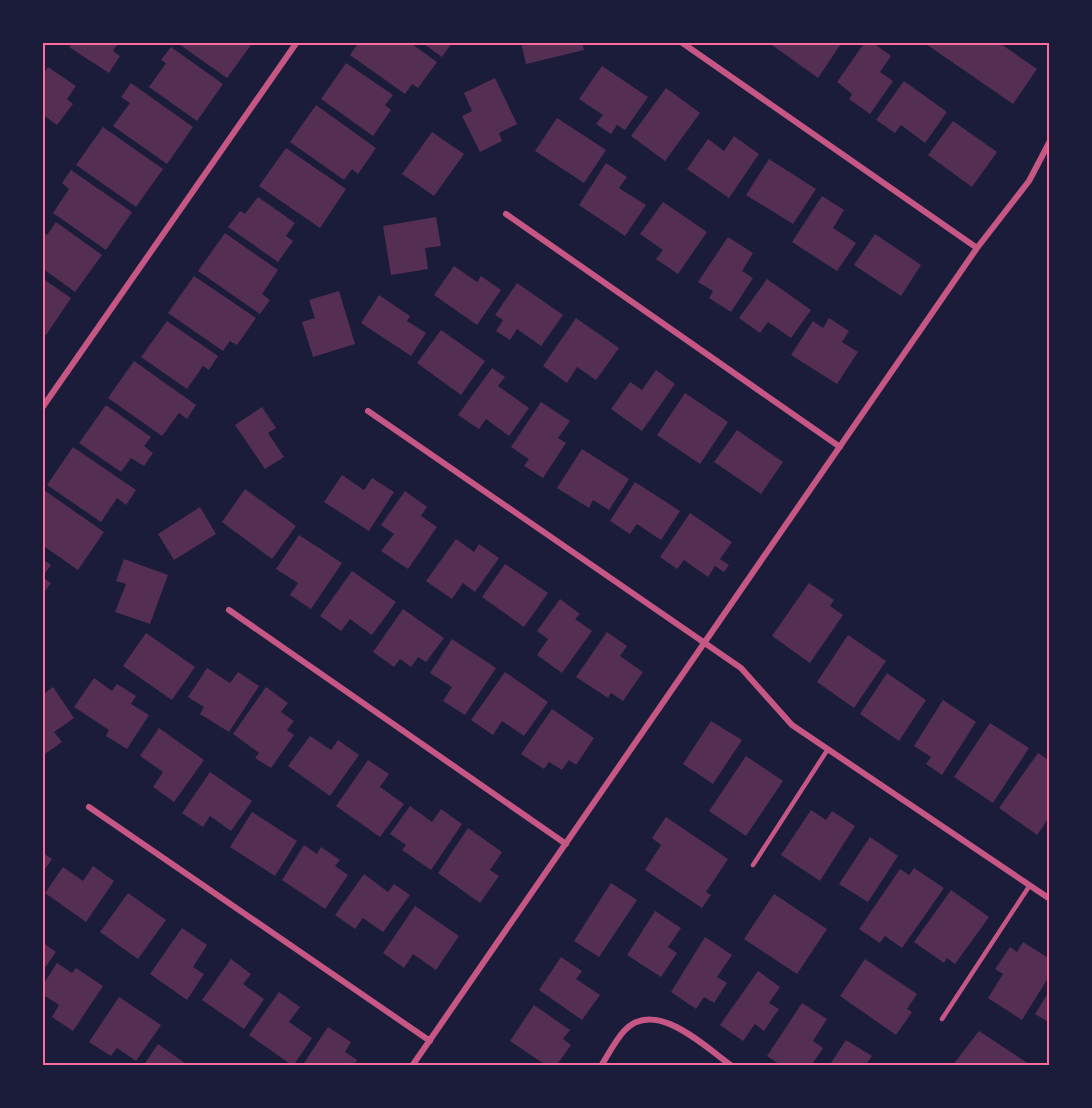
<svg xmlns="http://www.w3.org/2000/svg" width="1092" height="1108" font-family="'Fira Sans Condensed',sans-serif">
  <rect width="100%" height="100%" fill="#1b1b3a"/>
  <path fill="#542f53" d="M73,42H119L113,51L120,56L109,73L69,47Z
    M176,42H253L227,78Z
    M359,42H409L437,62L418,88L412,84L405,94L350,55Z
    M421,42H450L452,43L442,57Z
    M521,42H582L584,50L526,64Z
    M774,42H835L840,45L818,78L772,45Z
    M865,42H872L891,56L880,72L893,81L870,114L849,99L852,94L837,82Z
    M923,42H998L1037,69L1013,104Z
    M171,47L223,84L197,121L149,87L166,63L161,60Z
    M346,63L393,95L385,105L391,110L373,136L321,99Z
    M602,66L648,97L625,130L617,125L611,134L596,124L603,115L579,99Z
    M48,67L76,86L67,99L73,104L57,125L42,114V75Z
    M495,78L517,124L499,133L502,141L480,152L462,116L472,111L464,93Z
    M904,81L947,112L925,143L901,125L895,133L876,120Z
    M131,83L193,127L167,164L113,126L130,103L121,97Z
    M666,88L700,113L665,161L631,136Z
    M316,105L376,148L358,174L352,169L344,180L290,142Z
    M557,118L606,150L584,183L535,151Z
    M953,121L997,152L972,187L928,155Z
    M103,127L163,169L136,207L76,165Z
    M432,132L464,154L434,196L402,174Z
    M734,136L759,154L729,198L687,169L708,139L724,151Z
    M286,148L346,189L320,228L259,186Z
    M769,159L816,189L793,224L746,195Z
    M606,163L627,177L619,188L646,205L625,236L579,205Z
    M71,170L132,212L106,250L53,213L69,189L62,183Z
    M822,196L844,210L833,228L856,243L837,271L792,242Z
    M258,197L295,223L286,236L293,241L278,262L228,227L240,211L245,214Z
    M663,202L707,232L678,274L656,259L663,250L640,234Z
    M436,217L441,246L425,248L428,269L391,275L383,226Z
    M56,222L102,255L75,292L42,268V231L47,235Z
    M225,233L278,270L262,294L270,300L260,314L198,271Z
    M875,234L921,265L901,296L854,265Z
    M728,237L753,253L742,271L753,278L731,312L709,298L713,291L698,282Z
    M454,266L477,282L481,276L501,290L477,325L434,295Z
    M194,276L256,318L237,345L230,341L223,351L168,313Z
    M42,278L71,298L46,335L42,332Z
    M767,279L811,310L791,338L768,322L760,333L739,318Z
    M517,283L563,315L541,346L517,329L510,340L496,331L503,320L495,315Z
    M339,291L355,344L313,357L302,322L315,318L309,300Z
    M379,295L410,316L407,321L426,333L411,356L361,323Z
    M576,318L619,348L596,380L577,367L567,383L543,366Z
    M829,318L849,331L842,342L858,352L837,384L791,355L813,321L823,328Z
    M167,321L218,356L209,370L203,366L187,389L141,357Z
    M441,330L485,361L461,395L417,363Z
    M134,361L196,405L187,419L179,413L162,436L108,398Z
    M492,368L505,377L498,386L529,408L509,436L486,419L479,429L458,415Z
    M656,370L675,384L642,431L611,409L630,382L642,390Z
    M685,393L728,422L700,464L657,435Z
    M541,402L570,421L558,438L566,443L543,478L524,466L529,459L511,447Z
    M106,405L151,437L144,446L153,453L144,466L131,458L121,472L79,443Z
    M262,407L276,428L268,433L284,457L265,469L235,425Z
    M737,430L783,462L761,494L714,462Z
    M73,447L136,490L126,505L117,498L101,522L47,485Z
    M582,449L629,479L609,510L593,500L589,508L557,488Z
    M342,475L364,490L372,478L394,492L369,531L324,502Z
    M635,482L680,511L661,540L637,524L630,534L610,521Z
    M245,489L296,526L272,559L222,522Z
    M44,490L104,532L78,570L42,545Z
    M405,491L427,507L421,516L437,527L408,569L381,551L394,534L381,525Z
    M200,507L216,534L174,560L158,534Z
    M690,513L732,542L720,559L729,565L724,572L715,566L708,577L684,560L677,569L660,557Z
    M299,535L342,563L311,609L290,595L298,583L276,569Z
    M456,539L474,552L479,544L499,558L475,592L463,583L452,599L426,581Z
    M42,559L51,565L42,577L51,583L42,595Z
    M124,559L168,575L150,624L115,612L126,584L116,581Z
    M505,564L548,593L524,627L482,597Z
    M352,571L396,602L372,635L350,619L341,631L320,616Z
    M809,583L834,600L830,606L843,615L810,663L772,636Z
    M560,599L580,614L575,619L592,631L562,673L537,655L548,639L537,631Z
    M403,609L444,638L426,662L418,657L411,667L400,659L394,667L373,652Z
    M607,632L627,646L620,656L643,672L623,701L611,693L608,698L576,677Z
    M146,633L195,667L172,700L123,666Z
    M848,635L886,661L854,708L817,682Z
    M452,639L496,668L465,715L443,701L452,687L430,673Z
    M207,668L230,683L238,672L259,686L229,732L200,714L204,707L188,697Z
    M505,672L548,702L524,736L502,721L493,735L471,720Z
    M887,673L926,700L899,741L860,714Z
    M94,678L112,691L117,684L136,696L131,704L149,715L127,749L106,736L109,730L74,707Z
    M53,687L74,718L54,732L62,742L42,756V695Z
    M266,687L288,703L281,712L294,721L287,730L294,735L271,768L255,758L259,753L233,734Z
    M943,700L976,722L942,775L926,764L931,757L914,746Z
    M552,709L594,738L576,765L569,760L562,770L549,762L544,769L521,754Z
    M711,721L742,740L713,784L683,764Z
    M990,723L1029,748L993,803L954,777Z
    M159,728L204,760L174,802L153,787L163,772L140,756Z
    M310,736L331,750L338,740L359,755L330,796L288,766Z
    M1038,753L1050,761V816L1037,835L999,808Z
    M746,756L783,781L746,836L709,811Z
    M368,760L389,774L380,787L404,804L380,837L336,806Z
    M210,772L252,801L231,831L210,816L203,827L182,813Z
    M410,806L432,822L441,809L462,824L431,870L402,850L406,845L390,834Z
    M811,810L826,820L832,811L855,826L820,881L781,855Z
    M252,812L297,841L275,876L230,847Z
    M666,817L728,859L706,892L711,895L702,908L645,870L661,845L652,838Z
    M468,828L502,852L490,870L499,876L480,903L438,873Z
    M870,837L898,856L868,902L839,884Z
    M304,845L317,854L321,847L340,860L335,866L348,875L325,909L282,880Z
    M42,852L52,859L42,873Z
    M93,866L114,881L86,922L45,893L63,867L83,881Z
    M914,868L944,888L902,948L885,936L880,943L859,929L900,869L909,875Z
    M364,874L388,892L394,884L410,895L383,932L363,918L355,929L335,915Z
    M611,883L637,900L599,957L574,941Z
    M951,890L989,917L955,964L947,958L944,963L914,942Z
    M128,893L166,920L138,959L100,932Z
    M774,894L827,929L797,974L744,939Z
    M415,906L459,936L436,970L413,954L404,968L383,953Z
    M655,911L681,928L668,947L677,953L661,977L627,955Z
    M182,928L207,945L193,967L204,974L187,1000L150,974Z
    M705,937L732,955L717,977L727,983L714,1003L704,997L696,1009L671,992Z
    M42,942L56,952L42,972Z
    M1023,942L1050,959V975L1022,1020L988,998L1003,974L995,969L1010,947L1017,952Z
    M561,957L582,971L576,979L600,995L582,1020L539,990Z
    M231,959L251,974L243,984L264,999L244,1029L202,1000Z
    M865,959L917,994L907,1009L912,1012L896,1035L840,996Z
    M57,963L72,973L76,968L103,986L73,1031L52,1017L59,1005L42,994V986Z
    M758,971L780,987L769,1003L779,1009L764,1031L755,1024L743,1041L720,1025Z
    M1050,990V1023L1035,1014Z
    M279,992L300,1007L289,1022L312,1038L293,1066L249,1035Z
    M119,997L161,1025L136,1061L117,1048L111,1056L89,1042Z
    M802,1003L827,1019L813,1041L823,1048L811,1066H782L767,1056Z
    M534,1005L570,1030L563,1039L571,1045L556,1066H547L510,1041Z
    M328,1027L351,1042L345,1052L357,1060L354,1066H302Z
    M979,1031L1032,1066H952Z
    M846,1040L872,1056L865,1066H829Z
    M158,1044L189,1066H143Z"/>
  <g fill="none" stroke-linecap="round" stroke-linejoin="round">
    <path stroke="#c65784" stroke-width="4.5" d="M753,865L828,749
      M942,1019L1030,885"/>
    <path stroke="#c65784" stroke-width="6" d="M681,42L977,248
      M506,214L840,447
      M42,408L297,42
      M368,411L741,668L792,725L1050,899
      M229,610L566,844
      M89,807L430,1041
      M412,1066L977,248L1029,181L1050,141
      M601,1066C608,1055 615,1041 624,1031C655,997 705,1047 732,1066"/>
  </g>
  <rect width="1092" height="1108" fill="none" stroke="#1b1b3a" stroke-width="87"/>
  <rect x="44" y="44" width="1004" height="1020" fill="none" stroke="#ff6b9d" stroke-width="2"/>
</svg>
